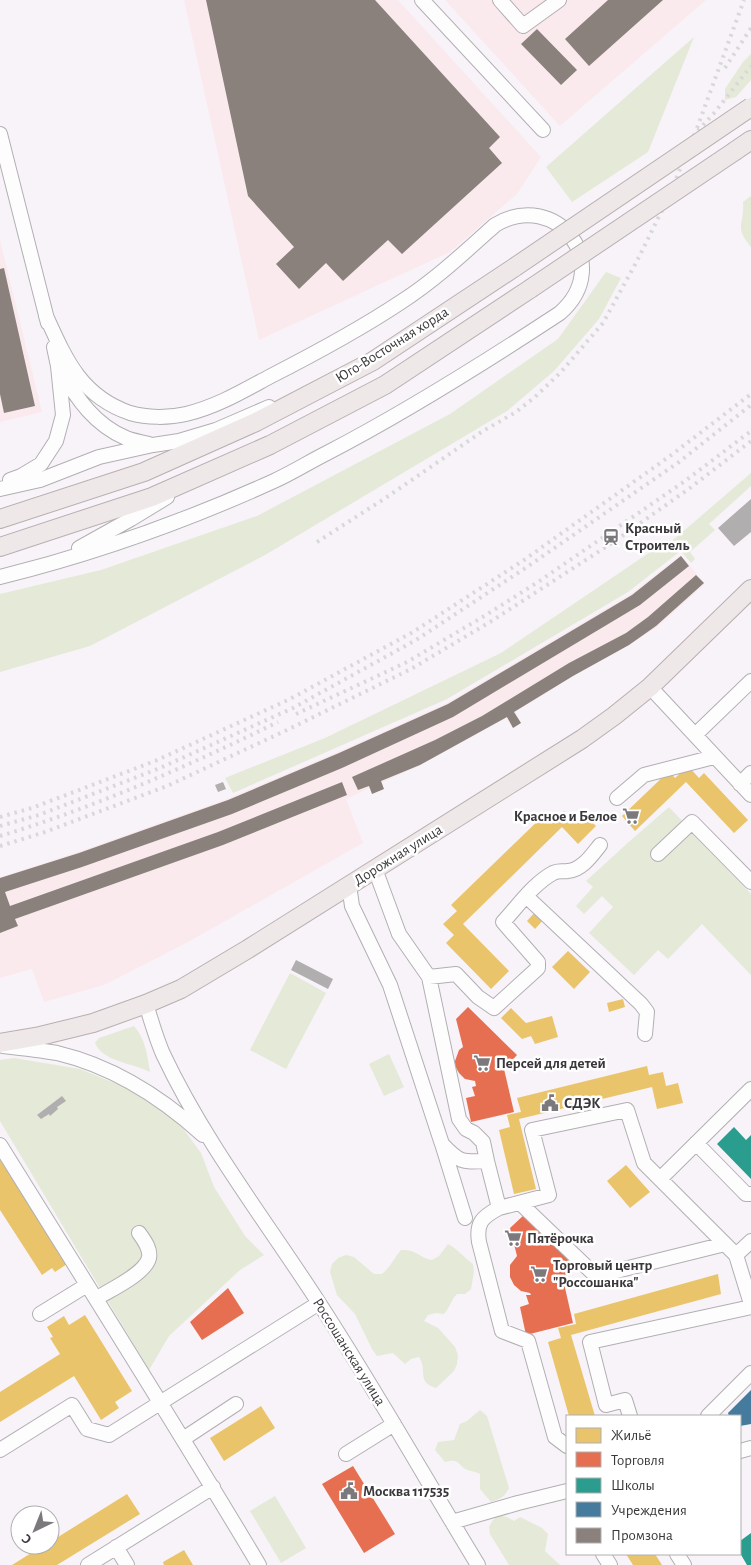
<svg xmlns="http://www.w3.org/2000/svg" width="751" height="1565" font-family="'Alegreya Sans',sans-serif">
  <rect width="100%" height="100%" fill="#f7f3f8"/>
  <path fill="#fbeaed" d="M184,0H398L541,157L517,194L450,252L259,340Z
    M445,0H706L560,126Z
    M0,240L42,412L0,422Z
    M681,555L705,584L657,627L629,645L573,676L515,712L521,723L513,728L506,718L420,765L346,799L363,843L190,941L104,985L44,1002L32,969L0,978V876L1,877L78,852L227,799L338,752L447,703L631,594Z"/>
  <path fill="#e5e9d8" d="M694,37L648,152L572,202L546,167Z
    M751,54V80L736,97L725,100V89L743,62Z
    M751,196V247C733,226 745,225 743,202Z
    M606,272L621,278L599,319L554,371L507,411L265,555L90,646L0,672V594L101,570L257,516L450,414L558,339Z
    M751,473V486L709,524L715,530L690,552L695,559L691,563L672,541Z
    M668,540L678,553L628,592L447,699L233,793L225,778L325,738L501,653Z
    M669,807L751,894V975L702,924L668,959L658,950L634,975L589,933L613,907L602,896L584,914L576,906L593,887L586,881L631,840Z
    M290,973L326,993L286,1069L250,1050Z
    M134,1026C146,1040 147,1055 150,1072C133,1063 103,1062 95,1043L99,1038Z
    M389,1054L404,1087L384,1096L369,1064Z
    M14,1058L80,1069L117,1084L148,1099L176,1119L201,1153L214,1187L245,1236L264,1255L240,1270L169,1336L149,1370L0,1121V1060Z
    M448,1244C458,1249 464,1258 473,1264L474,1272L471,1289L465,1294H457C451,1300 450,1307 444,1314L436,1313L428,1315L424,1321L438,1328L455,1347L458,1355L457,1364L454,1371L436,1388C416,1382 428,1371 419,1357L411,1359L405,1364L393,1353L377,1356L372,1349L355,1314L337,1295L330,1272L332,1264L338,1258L346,1255L354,1257L374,1274H382C390,1268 394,1258 401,1250C416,1249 420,1258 432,1260L439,1256Z
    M480,1410L487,1416L509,1488C505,1496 501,1499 491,1502L480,1489V1474C475,1471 467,1471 464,1468C456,1461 457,1459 445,1462L435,1450L438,1442L454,1440L460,1424L467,1421Z
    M275,1496L306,1548L281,1563L250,1511Z
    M499,1515L507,1517L514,1521L520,1517L542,1528L548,1534L545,1551L560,1565H509L490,1534L489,1527L493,1520Z"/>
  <path fill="#e9c46a" d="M688,766L699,778L704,773L748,820L734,833L686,782L635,831L622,816L669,771L675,778Z
    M564,811L575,822L584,814L596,826L578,844L562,827L463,924L509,971L491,989L446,943L454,935L443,924L457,911L451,905L546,813L553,821Z
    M536,911L544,919L535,929L527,921Z
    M568,951L590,972L574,989L552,967Z
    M623,999L625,1007L609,1012L607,1003Z
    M511,1008L526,1023L552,1016L558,1037L535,1044L531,1036L522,1039L501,1018Z
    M647,1066L649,1075L663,1072L666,1086L678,1083L683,1103L657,1109L652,1087L519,1119L536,1189L514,1194L499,1130L510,1127L507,1115L521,1112L517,1098Z
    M0,1160L67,1264L55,1272L52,1268L42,1275L0,1210Z
    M626,1165L650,1192L630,1208L607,1181Z
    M718,1274L721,1294L571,1335L595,1416H569L548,1342L561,1338L558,1328L576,1324L574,1314Z
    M85,1315L132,1391L115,1402L119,1408L101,1420L74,1376L0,1422V1392L60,1354L50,1338L53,1337L47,1327L64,1316L69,1325Z
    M261,1406L275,1428L224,1461L210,1438Z
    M127,1494L140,1514L57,1565H12L44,1545H50V1542Z
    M184,1550L193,1565H164L163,1562Z
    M626,1554H655L662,1565H633Z"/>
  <path fill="#e76f51" d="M468,1007L517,1055L504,1069L514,1112L471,1122L466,1098L475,1096L472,1087L476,1086L475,1081L465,1079L459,1073L455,1066V1061L459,1050L463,1047L456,1019Z
    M525,1214L576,1265L563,1279L573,1323L526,1335L520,1307L529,1304L526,1295H531L530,1293L521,1291L514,1285L510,1277V1265L517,1256L510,1228Z
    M228,1288L244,1313L202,1340L190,1322Z
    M353,1466L395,1534L364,1553L322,1484Z"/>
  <path fill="#2a9d8f" d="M734,1127L746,1140L751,1135V1179L717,1144Z
    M751,1533V1565H747L740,1553V1541Z"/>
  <path fill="#457b9d" d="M751,1390V1424L740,1426V1416H729L728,1413Z"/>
  <path fill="#8a817c" d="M206,0H375L500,137L489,148L502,163L402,254L388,240L343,281L326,263L299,289L276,264L294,247L248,196Z
    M608,0H663L589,66L565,39Z
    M537,29L577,70L561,85L521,44Z
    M4,268L35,406L4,413L0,394V269Z
    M681,556L689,566L640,605L453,717L342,768L232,814L82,867L5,892L10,906L218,832L342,782L347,795L223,845L15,919L18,926L0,933V878L79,853L228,800L339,753L448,704L632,595Z
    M696,575L704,583L656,626L629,645L573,676L514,712L521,723L513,728L507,717L420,765L381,781L384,789L372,794L369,786L358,790L352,777L435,740L482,716L569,663L626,633L648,617Z"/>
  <path fill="#b0aeaf" d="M751,499V532L734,546L718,528Z
    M223,782L226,789L218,792L215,785Z
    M296,960L333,979L328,989L291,970Z
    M62,1096L66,1101L57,1107L58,1109L50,1116L49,1114L41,1119L37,1115Z"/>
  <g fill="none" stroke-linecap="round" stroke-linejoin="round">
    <g stroke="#b2afb3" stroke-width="16">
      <path id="minor" d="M422,0L543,130
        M500,0L523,26L559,0
        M0,134L48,323
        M61,371C77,399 95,425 126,438C133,441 141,442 149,444
        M10,480L21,476L41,464L56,441L63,415L58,366L54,347
        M0,489L40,480L99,457L153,445L179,441L216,430L269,407
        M79,548L131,519L167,497
        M0,577C93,554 186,521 274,481C292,473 309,462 327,453C408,411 484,363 560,313C615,265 557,188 495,225C465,252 435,280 401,302C359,330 314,354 269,377C243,391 216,407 186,414C169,418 147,418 130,413C81,396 66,360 46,316
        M650,687L751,795
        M695,735L751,681
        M740,784L751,773
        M617,798L644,775L714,757
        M658,854L692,822L751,882
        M375,869L399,934L429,977L456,974L478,997L494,1008L538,968V962L503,922C518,906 533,884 553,873C559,870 562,872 568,871C582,870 592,855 600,845
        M349,885L352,906L390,985L442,1144C460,1163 462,1162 487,1161L499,1208L549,1195L532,1130L627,1110L644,1163L736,1255L751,1304
        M527,897L641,1004L647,1012L645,1034
        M429,977L459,1119L466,1129L474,1133L483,1142L487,1161
        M146,1004C151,1020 156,1038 163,1054C205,1143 266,1221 319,1303C375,1389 425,1478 478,1565
        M3,1046C21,1048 39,1050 57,1053C112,1066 161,1097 203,1135
        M696,1143L743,1191L746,1194H751
        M0,1145C87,1285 175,1424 259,1565
        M443,1147L465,1218
        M660,1179L751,1089
        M520,1203L596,1276L725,1244
        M499,1208C482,1217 476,1223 479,1242L502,1331L528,1341L555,1437L567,1446
        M736,1255L751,1241
        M97,1298C110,1290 145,1274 149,1258C151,1249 144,1240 139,1233
        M40,1314L87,1285
        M630,1416L625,1400L606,1405L590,1342L751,1307
        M708,1416L751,1373
        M183,1439L236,1404
        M0,1450L72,1405L87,1429L109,1435L319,1303
        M740,1451L751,1448
        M346,1454L394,1424
        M452,1522L518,1503L567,1491
        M116,1547L127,1565
        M603,1554L610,1565
        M677,1554L684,1565
        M88,1565L213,1487"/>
    </g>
    <g stroke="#baaeb0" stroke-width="20">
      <path id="major" d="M735,151L751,140
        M0,519L144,472L256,422L373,361L515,267
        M0,547L152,497L270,445L385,385L530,289
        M0,1043L40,1036L93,1023L146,1004L181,989L248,949L582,739L614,716L650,687L751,589"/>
    </g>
    <use href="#minor" stroke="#fefdfe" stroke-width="14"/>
    <use href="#major" stroke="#eee8e9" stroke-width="18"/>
    <path stroke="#d8d8d9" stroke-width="4" stroke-dasharray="2.5 5" stroke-linecap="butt" d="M725,68L751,28
      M697,128L744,0
      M317,542L387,497L483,431L516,412L535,397L561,372L603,323L637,261L669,196L694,135L715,112L751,66
      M296,714L407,662L486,615L538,582L685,481L751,431
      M0,817L32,808L155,761L290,699L413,632L524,560L670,456L751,394
      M0,826L39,815L160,768L293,708L416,640L527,567L679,462L751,405
      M0,836C96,807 188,766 278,722
      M0,846L45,832L167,786L287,730L411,669L490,622L615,541L690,488L751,441"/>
    <g stroke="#baaeb0" stroke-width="20" stroke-linecap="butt">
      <path id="major-bridge" d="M515,267L751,107
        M530,289L735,151"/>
    </g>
    <use href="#major-bridge" stroke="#eee8e9" stroke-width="18"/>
  </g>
  <defs>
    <g id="station-bare" transform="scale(1.35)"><path d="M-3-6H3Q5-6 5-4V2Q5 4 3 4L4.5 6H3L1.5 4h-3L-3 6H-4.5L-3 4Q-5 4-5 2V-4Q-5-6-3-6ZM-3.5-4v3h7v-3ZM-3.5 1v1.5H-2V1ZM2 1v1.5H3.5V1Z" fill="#7c797c" stroke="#fff" stroke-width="2.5" paint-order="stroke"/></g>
    <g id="supermarket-bare" transform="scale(1.35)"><path d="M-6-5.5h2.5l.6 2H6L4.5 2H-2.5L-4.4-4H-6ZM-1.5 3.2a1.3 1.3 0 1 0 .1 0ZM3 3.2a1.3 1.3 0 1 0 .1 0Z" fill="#7c797c" stroke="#fff" stroke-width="2.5" paint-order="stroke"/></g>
    <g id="civic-bare" transform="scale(1.35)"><path d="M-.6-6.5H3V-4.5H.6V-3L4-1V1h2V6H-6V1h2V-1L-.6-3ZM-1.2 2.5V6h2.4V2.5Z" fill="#7c797c" stroke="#fff" stroke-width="2.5" paint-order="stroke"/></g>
  </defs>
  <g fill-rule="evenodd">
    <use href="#station-bare" x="611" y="537"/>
    <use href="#supermarket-bare" x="631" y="816"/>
    <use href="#supermarket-bare" x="482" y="1063"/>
    <use href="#civic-bare" x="550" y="1103"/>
    <use href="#supermarket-bare" x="513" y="1238"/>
    <use href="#supermarket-bare" x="539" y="1274"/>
    <use href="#civic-bare" x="349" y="1491"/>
  </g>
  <g text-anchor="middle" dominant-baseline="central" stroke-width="5" stroke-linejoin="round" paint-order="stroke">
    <g font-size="15" fill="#3a383a" stroke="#fff">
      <text transform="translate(392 345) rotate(-32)">Юго-Восточная хорда</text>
      <text transform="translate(398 855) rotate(-32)">Дорожная улица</text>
      <text transform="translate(349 1352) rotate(58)">Россошанская улица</text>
    </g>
    <g font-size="15" font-weight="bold" fill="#3a383a" stroke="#fff" text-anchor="start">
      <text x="625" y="528">Красный<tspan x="625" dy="17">Строитель</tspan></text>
      <text x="617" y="816" text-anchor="end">Красное и Белое</text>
      <text x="496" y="1063">Персей для детей</text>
      <text x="564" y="1103">СДЭК</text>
      <text x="527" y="1238">Пятёрочка</text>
      <text x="553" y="1265">Торговый центр<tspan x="553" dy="17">"Россошанка"</tspan></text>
      <text x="363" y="1491">Москва 117535</text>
    </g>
  </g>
  <rect x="566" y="1415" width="175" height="140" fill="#ffffff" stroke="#b0afb0"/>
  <rect x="576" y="1428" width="25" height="15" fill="#e9c46a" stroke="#b0afb0"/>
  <text x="611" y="1440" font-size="15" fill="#3a383a">Жильё</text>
  <rect x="576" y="1452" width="25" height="15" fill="#e76f51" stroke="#b0afb0"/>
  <text x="611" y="1465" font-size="15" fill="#3a383a">Торговля</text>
  <rect x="576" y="1478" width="25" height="15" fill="#2a9d8f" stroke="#b0afb0"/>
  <text x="611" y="1490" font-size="15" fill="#3a383a">Школы</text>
  <rect x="576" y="1502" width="25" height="15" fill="#457b9d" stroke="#b0afb0"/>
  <text x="611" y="1515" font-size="15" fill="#3a383a">Учреждения</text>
  <rect x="576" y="1528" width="25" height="15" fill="#8a817c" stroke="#b0afb0"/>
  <text x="611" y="1540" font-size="15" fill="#3a383a">Промзона</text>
  <g transform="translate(35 1530) rotate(223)"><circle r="24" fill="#ffffff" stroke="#b0afb0"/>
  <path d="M0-4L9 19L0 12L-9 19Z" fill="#7c797c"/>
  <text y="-8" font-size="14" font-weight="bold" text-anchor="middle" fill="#3a383a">С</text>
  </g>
</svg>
